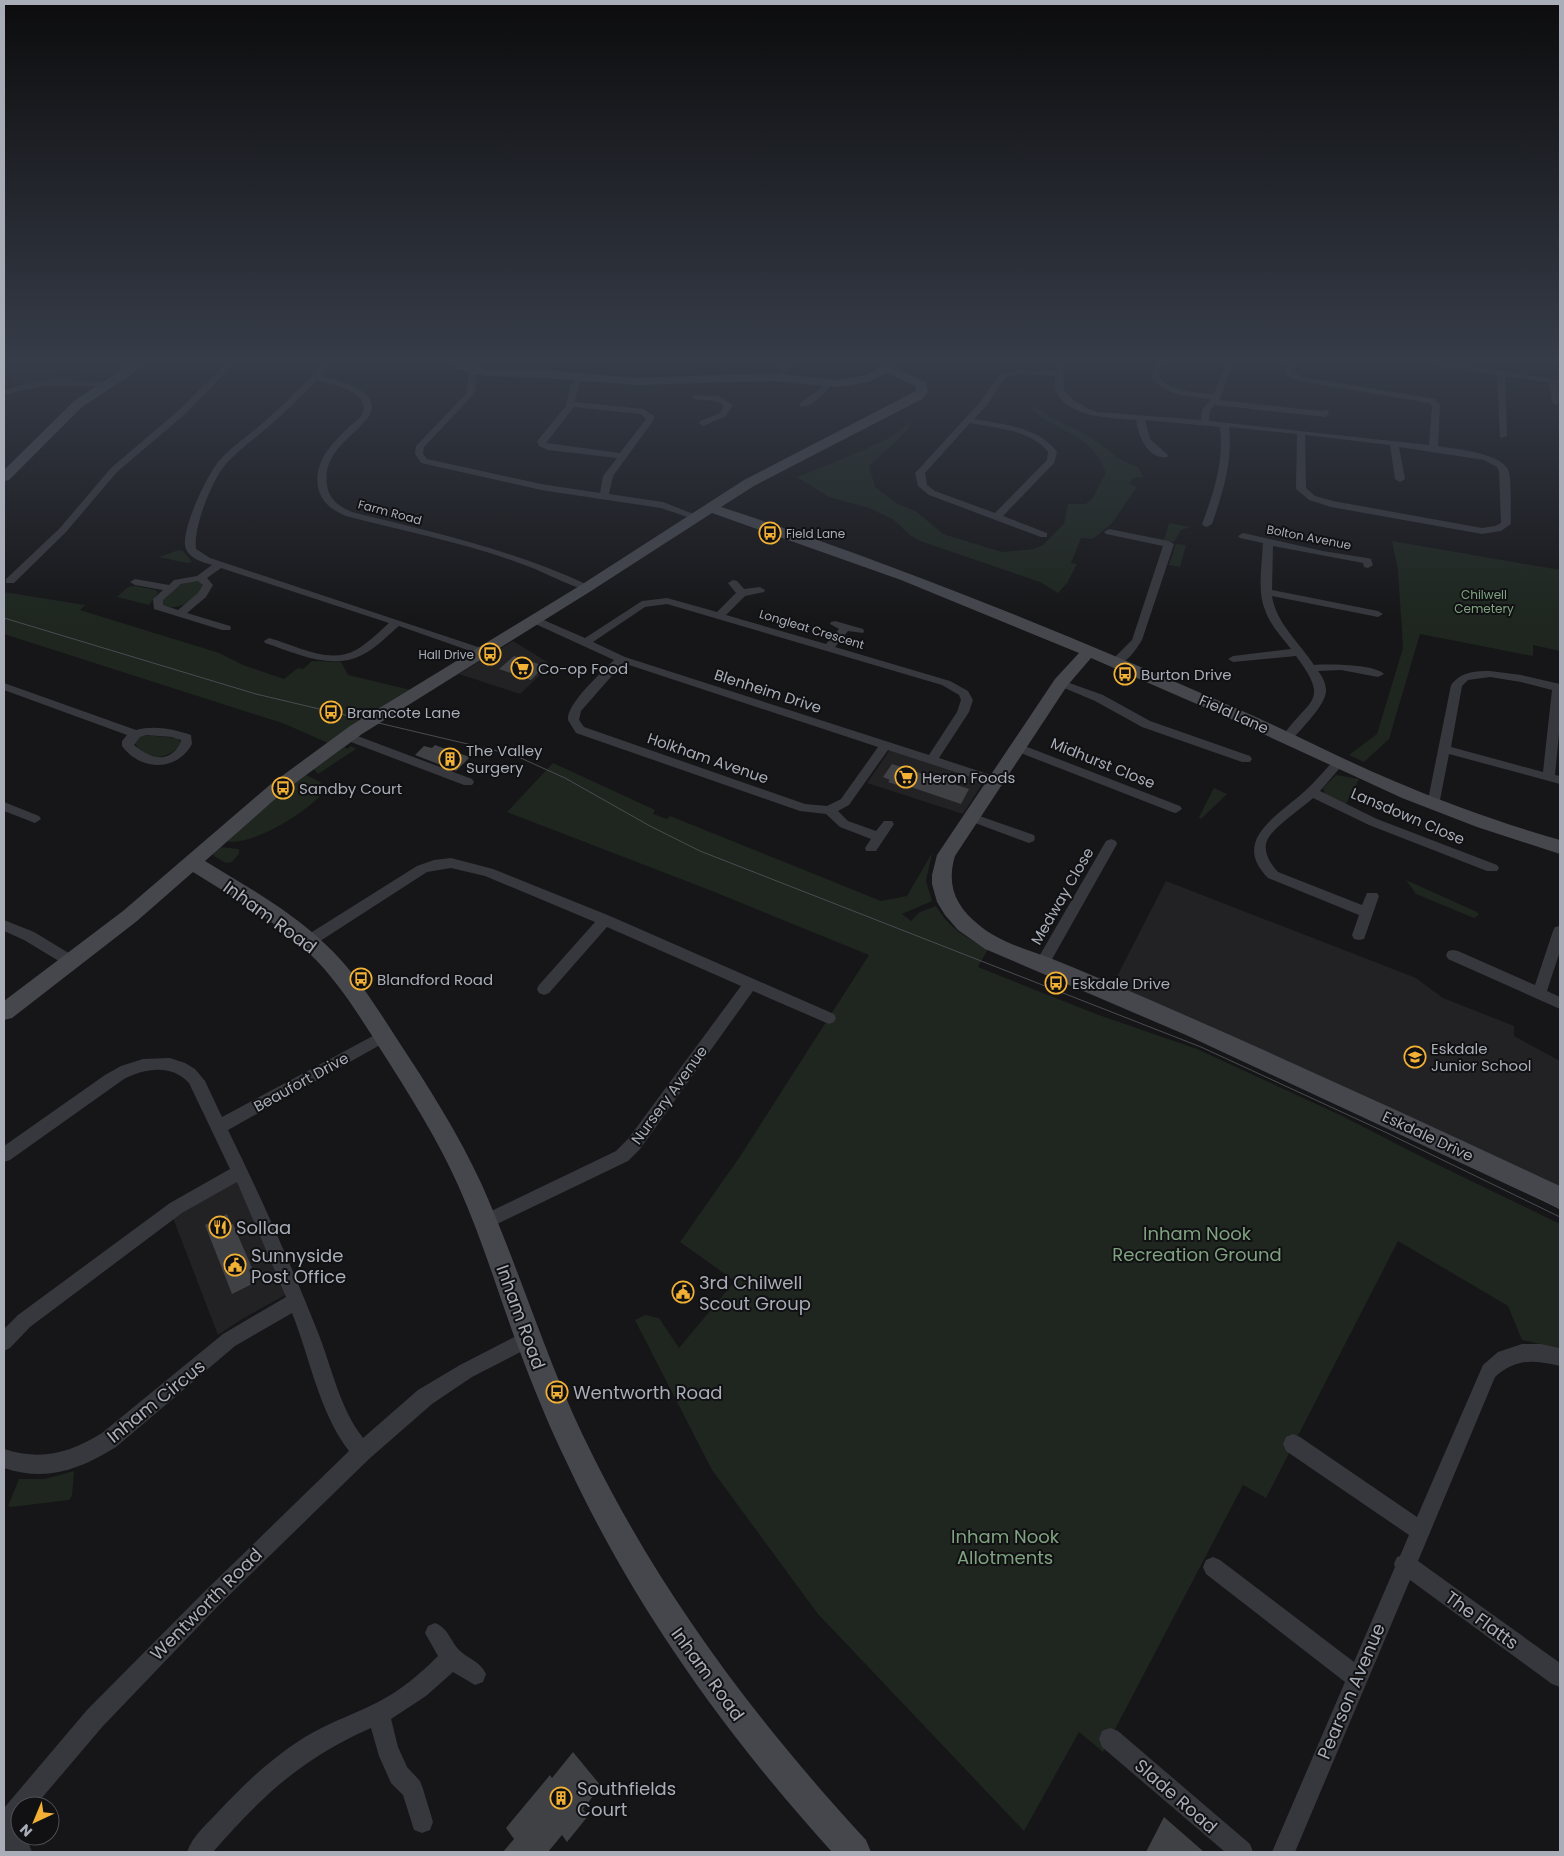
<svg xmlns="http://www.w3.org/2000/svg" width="1564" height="1856" font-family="Poppins,sans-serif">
  <rect width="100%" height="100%" fill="#161618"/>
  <path fill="#222225" d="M4,362H133L120,372L101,378L87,377L82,380L22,384L21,381L15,382L11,376H4Z
    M513,641L549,663L539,676L520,694L459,674Z
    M891,748L986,778L963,814L867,783Z
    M1166,881L1416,978L1443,998L1514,1026V1036L1560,1061V1188L1278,1058L1112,986Z
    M238,1181L289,1293L242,1319L218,1335L173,1218Z"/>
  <path fill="#1e261f" d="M1450,362H1560V379Z
    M60,367L93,370L83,377L50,374Z
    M1036,407C1052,421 1073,426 1091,438C1106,447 1121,463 1138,467L1143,477L1133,478L1129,484L1137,487L1112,523L1093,539L1081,538L1071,563L1077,564L1067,583L1058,593L1040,582L920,541L911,536L894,520L869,508L829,497L797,477C828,465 858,453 887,439C896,435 904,423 912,423L901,437L869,466L875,487L896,503L917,512L943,534L1002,552L1034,549L1043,545L1064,524L1068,504H1086L1092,499L1106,473C1090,431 1059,434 1029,408Z
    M1169,523L1190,527L1181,530L1174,542L1164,540Z
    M1392,541L1560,570V651L1533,645V656L1420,634L1389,739L1364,762L1349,755L1377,734L1403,648L1398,570Z
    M1176,544L1186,545L1180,567L1169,565Z
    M179,550L183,551L192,562L187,563L159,557Z
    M199,581L204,584V590C190,601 179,612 161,605C165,588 184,582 199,581Z
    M135,586L156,590L158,593L149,605L117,597L128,587Z
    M4,592L85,605L80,610L219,653L243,665L284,679L298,668L303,669L312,661L341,662L348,675L411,690L328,743L285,724L4,634Z
    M143,735L178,738L181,744C168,760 146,763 134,742L136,739Z
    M351,746L356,749L318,774L314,769L345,747L347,749Z
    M553,763L655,810L653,814L667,819L670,816L881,901L907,896L932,853L926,881L932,901L902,914L911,921L920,912L936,906C949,928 966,938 988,949L978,967L1096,1014L1197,1049L1340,1115L1428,1160L1560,1224V1348L1522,1340L1508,1306L1398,1241L1266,1498L1243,1485L1103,1752L1079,1732L1024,1831L818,1614L712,1470L635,1320L645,1315L659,1318L679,1348L735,1281L680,1242L739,1158L869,955L712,891L507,812Z
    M306,775L320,782L324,791C313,809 245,851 225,840L287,788Z
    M1336,775L1359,779L1346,804L1325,795L1323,788Z
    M1214,788L1227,794L1201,819L1199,817Z
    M219,847L239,849V854L232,862L226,863L214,856L213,854Z
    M1406,880L1477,912L1479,915L1474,918L1416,894Z
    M74,1471L72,1496L69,1500L11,1507L8,1506L19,1479H45Z"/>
  <path fill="#404145" d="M514,656L520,658L545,666L531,680L499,669Z
    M435,745L443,748L470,757L456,771L415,755L424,746L432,748Z
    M892,764L911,770L969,789L961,804L902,784L900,786L888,782L890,780L883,777Z
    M227,1214L231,1225L233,1224L252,1268L249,1270L254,1283L232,1294L205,1225Z
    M573,1752L601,1786L583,1809L588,1816L567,1842L562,1835L548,1852H503L514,1839L506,1828L550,1775L552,1778Z
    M1164,1817L1204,1852H1146Z"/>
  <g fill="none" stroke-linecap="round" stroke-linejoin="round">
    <path fill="#37383d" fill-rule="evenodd" d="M228,362H236L184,415L117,472L66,532L14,583H6V579L60,528L111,468L178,411Z
      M325,362H333L320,376C337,380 386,391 368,418C350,439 322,454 327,485C329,500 340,507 352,512C433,532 514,550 590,586L591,588L590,590C582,592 541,571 530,567C471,544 407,532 346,516C332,510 321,502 318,487C314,462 331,444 348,428C352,424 359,420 362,414C373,392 329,383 316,381C301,396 286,412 269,426C255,439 239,449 226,464C212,480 193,527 196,549L210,558L487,650L488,652L487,654H479L399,626C387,636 376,648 362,655C331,671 296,653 265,643L264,641L269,638C296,645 328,665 356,650C368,643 379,632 389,623L221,568L207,578L213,585L206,597L187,613L230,626L231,628L230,630H222L154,609L153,599L163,590L135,585L130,582L135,579L169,585L174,580L197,576L212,565C203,562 190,559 186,549C179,533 207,475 219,461C232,446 250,435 265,421C286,403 305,382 325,362ZM198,581L203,585L198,593L178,610L163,605V600L181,584Z
      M780,362H788V371L784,379H781L777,377L780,371Z
      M1059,362H1067L1063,373L1064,390L1073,400L1089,409L1097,412L1201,420L1202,410L1211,399C1189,396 1164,396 1151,376L1158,362H1166L1159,376C1171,393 1196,392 1214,394L1226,362H1234L1219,400L1321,411L1328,410L1329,414L1325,417L1215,405L1210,410L1209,421L1429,445L1432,406L1429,403L1298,381L1285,375V362H1293L1292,372L1303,377L1435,399L1440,405L1438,446C1455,449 1504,453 1509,472C1512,488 1510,508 1511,524L1501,531L1482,534L1331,507L1309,500L1296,489L1297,434L1229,427C1233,461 1223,492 1212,524L1207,527L1204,526L1202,524C1214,492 1224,461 1220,427L1145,420L1150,439L1168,455L1167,457C1148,460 1138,435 1136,420C1109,418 1050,417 1055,376L1019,374L1005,378L987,405L974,419C1002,424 1039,427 1057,452L1054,463L1003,516L1047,533V537H1041L929,495L918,486L915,473L917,471L981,401L999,374L1019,370L1056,371ZM970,423C995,428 1032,430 1048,452L1047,460L995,513L935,491L927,485L925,473ZM1305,435L1390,445L1395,479L1400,482L1405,479L1399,447L1484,460L1497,467L1499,471L1501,523L1495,526L1482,528L1333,501L1315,496L1306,488Z
      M1424,362H1443L1560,380V384H1558L1560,402L1556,405L1552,402L1549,383L1505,376L1507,436L1500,438L1497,375L1428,364Z
      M469,369L476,371L475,391L472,396L424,447L423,454L427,459L541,484L600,493L603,476L617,458L548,450L539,446L537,441L566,406L570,387L577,375H580L584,377L578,387L575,402L643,409L654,416L653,421L613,476L609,494L663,502L701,517L696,520L661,508L541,490L421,463L415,454L416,446L465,395L467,391ZM574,407L641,414L646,419L620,453L546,443Z
      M55,380L108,382L112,384L108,386H42L4,395V390L29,383Z
      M825,381L832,383C827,392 812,408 800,407V403L821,388Z
      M693,395L718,396L733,405L726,416L703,426L699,423L700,421L720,413L724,406L716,401L693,399Z
      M1109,529L1169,541L1174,544L1142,640C1136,650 1127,663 1115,666L1109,663L1132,640L1163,546L1106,534L1104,532Z
      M1243,533L1323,551L1367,558L1371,559L1373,565L1368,568L1364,567L1363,563L1273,546L1272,590L1378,611L1383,614L1378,617L1272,596C1276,623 1299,642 1314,665C1329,664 1373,664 1384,674L1378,677L1341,670L1318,671C1322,676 1326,683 1326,690C1327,704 1301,729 1292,740L1288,741L1282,737C1309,698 1331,703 1296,656L1233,662L1228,659L1233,656L1291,649C1282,637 1270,625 1265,610C1257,590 1262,565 1263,543L1240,538L1238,536Z
      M733,580L737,581L744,589L760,587L765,590L764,592L745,596L726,615L826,644L839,629L830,624L831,622L835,621L863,629L864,631L863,633L848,631L835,647L950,681L968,691L973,700L969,712L939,758L1000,778L1002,781L1000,784H992L888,750L849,805L838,811L848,821L876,831L884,821H892L894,824L876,851H866L865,848L871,839L840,827L826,814L800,811L576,733L568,720C566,704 602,672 614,660L531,622L530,620L531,618H539L585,638L642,601L667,598L717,612L736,593L728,583ZM667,604L942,685L959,695L961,700L957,712L929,755L625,657L593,642L645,607ZM623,663L878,747L841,799L827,806L805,804L584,727L579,720L581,711Z
      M1490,671L1521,675L1560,684V723L1555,775L1560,776V784L1449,754L1439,805L1433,809L1429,808L1427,805L1451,685C1461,672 1474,671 1490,671ZM1490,677L1521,682L1552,690L1543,772L1451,747L1462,686L1468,680Z
      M1061,680L1103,695L1150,721L1250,756L1252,759L1250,762H1242L1142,727L1095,701L1057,685L1055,683L1057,681Z
      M4,683L136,730C154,725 174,729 191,735L192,744C177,772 140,771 122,746V741L127,735L4,690ZM146,735L172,737L181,740L180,744C167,765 150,758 134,745L140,737Z
      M347,732L472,779L474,782L472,785H464L343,739L341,736Z
      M1017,743L1180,806L1182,809L1176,813L1172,812L1013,750L1011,747Z
      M1339,758L1345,762L1320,791L1377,819L1497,865L1499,868L1497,871H1487L1369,825L1313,798C1302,808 1277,825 1269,837C1261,848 1269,863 1278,872L1362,905L1367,893H1377L1379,896L1364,939L1359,940L1354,939L1352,935L1359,915L1268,878C1230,840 1279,815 1305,791C1316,781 1325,770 1335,759Z
      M4,802L39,816L41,819L35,823L4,811Z
      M971,813L1034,835L1035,838L1034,841L1029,843L967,820L965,817Z
      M1111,839L1116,841L1117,844L1047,968L1042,969L1037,968L1035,964L1037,960L1106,841Z
      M451,858L493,869L610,916L834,1014L836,1018L834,1022L829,1024L753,991L640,1149L628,1161L491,1227L485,1230L479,1227L477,1222L479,1217L616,1151L628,1139L741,986L607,927L549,993L544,995L539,993L537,989L539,985L595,922L485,876L451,868L427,872L314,945L309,946L304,945L302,941L304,937L417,866L434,860Z
      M4,920L34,932L77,958L79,962L77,966L72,967L67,966L24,940L4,931Z
      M1560,926V951L1547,991L1560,997V1009L1448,959L1446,955L1448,951L1453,950L1458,951L1535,985L1553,931L1555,927Z
      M384,1030L389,1032L391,1036L389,1040L228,1130C260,1195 290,1262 317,1330C332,1367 339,1407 363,1438L418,1390L460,1365L528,1330L534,1333L537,1339L534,1345L472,1377L432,1404L369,1459L218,1606L103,1726L35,1806H20V1824L14,1831L29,1844L32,1852H4V1808L87,1710L204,1592L349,1451C319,1412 310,1358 292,1313L235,1346L116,1447C79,1470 46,1482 4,1468V1449C41,1461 70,1453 102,1433L223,1334L286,1297L237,1182L182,1213L30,1327L10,1348L4,1351V1329L18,1315L170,1203L230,1169L189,1083C172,1064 145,1068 124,1079L10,1160L4,1162V1146L105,1075L121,1066L143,1059L170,1058L185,1063L195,1069L205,1081L222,1117Z
      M1522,1344H1541L1560,1348V1366C1534,1360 1516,1358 1495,1377L1418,1561L1560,1663V1687L1552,1684L1410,1580L1295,1852H1272L1345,1682L1206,1574L1203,1567L1206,1560L1213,1557L1220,1560L1354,1662L1395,1567L1394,1564L1397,1557L1400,1556L1409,1535L1286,1451L1283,1444L1286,1437L1293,1434L1300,1437L1417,1517L1483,1365L1498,1352Z
      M435,1623C448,1628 450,1640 459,1650C468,1659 480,1661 486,1674L483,1682L475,1685L453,1672L426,1696L391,1719L398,1747L407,1767L420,1781L423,1789L433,1822L430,1830L422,1833L414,1830L403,1795L391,1783L379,1756L371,1728C301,1759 263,1795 213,1852H187C192,1836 208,1823 219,1811C247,1781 277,1753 312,1733C333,1721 357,1713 378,1702C400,1691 420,1674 438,1656L425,1633L428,1626Z
      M1110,1728L1118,1731L1250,1844L1253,1852H1225L1102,1747L1099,1739L1102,1731Z"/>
    <path fill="#45474d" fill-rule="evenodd" d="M133,362H146L129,376L82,407L9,480L4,481V470L74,401Z
      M445,362H460L485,369L544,370L637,378L771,373L837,380L866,375L877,369L883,362H895L891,367L926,382L928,392L922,399L754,486L721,507C895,564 1065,633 1233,707C1287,730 1339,758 1394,781C1448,804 1504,824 1560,840V854L1477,827L1402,798L1222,715L1091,658L1067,686L955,856C946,885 956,907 979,925C999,942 1026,949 1050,958C1083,971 1115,985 1148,999C1286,1059 1423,1122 1560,1186V1209L1186,1035L985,949L958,930L945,915L937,902L932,884V875L937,855L1055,679L1079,653L901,580L712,513L591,591L362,734L283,792L205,861C246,886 289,910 324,943C354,970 375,1005 397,1039C428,1086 458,1133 482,1185C522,1275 549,1370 594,1458C665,1600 759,1724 866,1840L871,1852H832C726,1735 634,1607 567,1463C547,1422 530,1379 514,1336C496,1286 480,1234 458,1185C437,1138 409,1094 381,1050C360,1017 339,982 310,954C276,921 233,897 193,872L137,921L12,1018L4,1020V1001L123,911L271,784L350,726L581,585L744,480L916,391V386L886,373L869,382L837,387L771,381L637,385L544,378L485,376L458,369Z"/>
    <path stroke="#4a4c52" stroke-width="1" d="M4,618L256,694L514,755L565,778L650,826L700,851L1201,1047L1385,1132L1560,1217
      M1525,1191L1560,1209"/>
  </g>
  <linearGradient id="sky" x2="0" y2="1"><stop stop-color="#0c0c0d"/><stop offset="0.58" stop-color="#363c48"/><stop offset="1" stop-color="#363c48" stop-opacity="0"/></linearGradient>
  <rect width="1564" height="622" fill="url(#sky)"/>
  <defs>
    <g id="bus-ring" transform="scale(1.125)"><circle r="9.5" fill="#111113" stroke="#f2b134" stroke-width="1.5"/><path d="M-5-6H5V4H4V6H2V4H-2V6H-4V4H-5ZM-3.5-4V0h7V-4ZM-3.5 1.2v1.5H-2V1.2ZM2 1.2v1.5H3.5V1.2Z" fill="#f2b134"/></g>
    <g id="supermarket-ring" transform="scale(1.125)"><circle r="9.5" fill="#111113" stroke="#f2b134" stroke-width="1.5"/><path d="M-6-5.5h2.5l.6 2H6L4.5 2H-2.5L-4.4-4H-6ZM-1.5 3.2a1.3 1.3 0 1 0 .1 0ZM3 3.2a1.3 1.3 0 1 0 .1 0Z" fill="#f2b134"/></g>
    <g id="building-ring" transform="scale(1.125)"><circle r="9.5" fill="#111113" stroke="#f2b134" stroke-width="1.5"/><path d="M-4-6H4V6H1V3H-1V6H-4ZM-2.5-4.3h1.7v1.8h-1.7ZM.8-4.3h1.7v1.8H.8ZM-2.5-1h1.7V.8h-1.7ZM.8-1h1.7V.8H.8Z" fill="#f2b134"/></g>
    <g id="school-ring" transform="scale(1.125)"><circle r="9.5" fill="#111113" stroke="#f2b134" stroke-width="1.5"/><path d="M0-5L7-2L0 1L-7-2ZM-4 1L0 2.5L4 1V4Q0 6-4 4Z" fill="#f2b134"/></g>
    <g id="restaurant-ring" transform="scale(1.125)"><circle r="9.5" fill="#111113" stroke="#f2b134" stroke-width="1.5"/><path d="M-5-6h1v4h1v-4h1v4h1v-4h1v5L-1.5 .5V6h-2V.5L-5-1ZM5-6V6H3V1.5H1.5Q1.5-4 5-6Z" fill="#f2b134"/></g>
    <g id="civic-ring" transform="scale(1.125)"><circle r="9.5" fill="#111113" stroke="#f2b134" stroke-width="1.5"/><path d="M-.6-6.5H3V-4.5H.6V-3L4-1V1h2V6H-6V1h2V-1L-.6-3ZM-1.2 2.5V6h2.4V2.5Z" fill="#f2b134"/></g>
  </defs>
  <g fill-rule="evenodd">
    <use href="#bus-ring" x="770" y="533"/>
    <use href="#bus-ring" x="490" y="654"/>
    <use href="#supermarket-ring" x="522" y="668"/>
    <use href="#bus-ring" x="1125" y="674"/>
    <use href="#bus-ring" x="331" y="712"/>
    <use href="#building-ring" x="450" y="759"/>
    <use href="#supermarket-ring" x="906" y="777"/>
    <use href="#bus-ring" x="283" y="788"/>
    <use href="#bus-ring" x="361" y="979"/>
    <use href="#bus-ring" x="1056" y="983"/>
    <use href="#school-ring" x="1415" y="1057"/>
    <use href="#restaurant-ring" x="220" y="1227"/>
    <use href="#civic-ring" x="235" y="1265"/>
    <use href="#civic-ring" x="683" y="1292"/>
    <use href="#bus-ring" x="557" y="1392"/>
    <use href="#building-ring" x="561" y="1798"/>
  </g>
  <g text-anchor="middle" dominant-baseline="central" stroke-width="4" stroke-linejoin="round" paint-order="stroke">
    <g font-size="12" fill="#a8adb8" stroke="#111113">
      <text transform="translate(390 512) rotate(15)">Farm Road</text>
      <text transform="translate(1309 537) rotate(11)">Bolton Avenue</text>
      <text transform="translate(812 629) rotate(17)">Longleat Crescent</text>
    </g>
    <g font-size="12" fill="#a8adb8" stroke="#111113" text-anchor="start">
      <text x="786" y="533">Field Lane</text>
      <text x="474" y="654" text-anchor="end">Hall Drive</text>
    </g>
    <g font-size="12" fill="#7fa381" stroke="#111113">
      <text x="1484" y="594">Chilwell<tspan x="1484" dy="14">Cemetery</tspan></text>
    </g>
    <g font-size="15" fill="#a8adb8" stroke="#111113" text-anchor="start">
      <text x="538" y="668">Co-op Food</text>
      <text x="1141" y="674">Burton Drive</text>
      <text x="347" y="712">Bramcote Lane</text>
      <text x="466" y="750">The Valley<tspan x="466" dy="17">Surgery</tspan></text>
      <text x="922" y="777">Heron Foods</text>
      <text x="299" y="788">Sandby Court</text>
      <text x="377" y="979">Blandford Road</text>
      <text x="1072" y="983">Eskdale Drive</text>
      <text x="1431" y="1048">Eskdale<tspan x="1431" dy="17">Junior School</tspan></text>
    </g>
    <g font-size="15" fill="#a8adb8" stroke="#111113">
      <text transform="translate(768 691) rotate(18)">Blenheim Drive</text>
      <text transform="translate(1234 714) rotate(24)">Field Lane</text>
      <text transform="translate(708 758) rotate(19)">Holkham Avenue</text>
      <text transform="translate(1103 763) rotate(22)">Midhurst Close</text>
      <text transform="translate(1408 816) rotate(23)">Lansdown Close</text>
      <text transform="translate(1062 896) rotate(-60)">Medway Close</text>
      <text transform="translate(301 1082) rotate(-29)">Beaufort Drive</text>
      <text transform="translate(669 1095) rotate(-54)">Nursery Avenue</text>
      <text transform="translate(1428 1136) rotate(25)">Eskdale Drive</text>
    </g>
    <g font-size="18" fill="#a8adb8" stroke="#111113">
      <text transform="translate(270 917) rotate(36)">Inham Road</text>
      <text transform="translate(521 1317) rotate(70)">Inham Road</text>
      <text transform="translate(156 1401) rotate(-39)">Inham Circus</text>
      <text transform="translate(206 1604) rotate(-45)">Wentworth Road</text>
      <text transform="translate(1482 1620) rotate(36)">The Flatts</text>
      <text transform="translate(708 1674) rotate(54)">Inham Road</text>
      <text transform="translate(1351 1691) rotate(-67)">Pearson Avenue</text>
      <text transform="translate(1176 1796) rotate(41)">Slade Road</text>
    </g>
    <g font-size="18" fill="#a8adb8" stroke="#111113" text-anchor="start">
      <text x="236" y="1227">Sollaa</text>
      <text x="251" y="1255">Sunnyside<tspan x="251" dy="21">Post Office</tspan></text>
      <text x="699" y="1282">3rd Chilwell<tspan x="699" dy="21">Scout Group</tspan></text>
      <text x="573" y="1392">Wentworth Road</text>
      <text x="577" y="1788">Southfields<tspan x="577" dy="21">Court</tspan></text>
    </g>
    <g font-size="18" fill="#7fa381" stroke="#111113">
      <text x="1197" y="1233">Inham Nook<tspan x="1197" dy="21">Recreation Ground</tspan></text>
      <text x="1005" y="1536">Inham Nook<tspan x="1005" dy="21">Allotments</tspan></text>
    </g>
  </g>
  <rect width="1564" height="1856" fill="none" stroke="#a8adb8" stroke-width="10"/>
  <g transform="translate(35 1821) rotate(224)"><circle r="24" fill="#111113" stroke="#4d4f55"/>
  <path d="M0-4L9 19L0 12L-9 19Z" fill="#f2b134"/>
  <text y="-8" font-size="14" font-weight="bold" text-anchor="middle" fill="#a8adb8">N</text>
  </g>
</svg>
